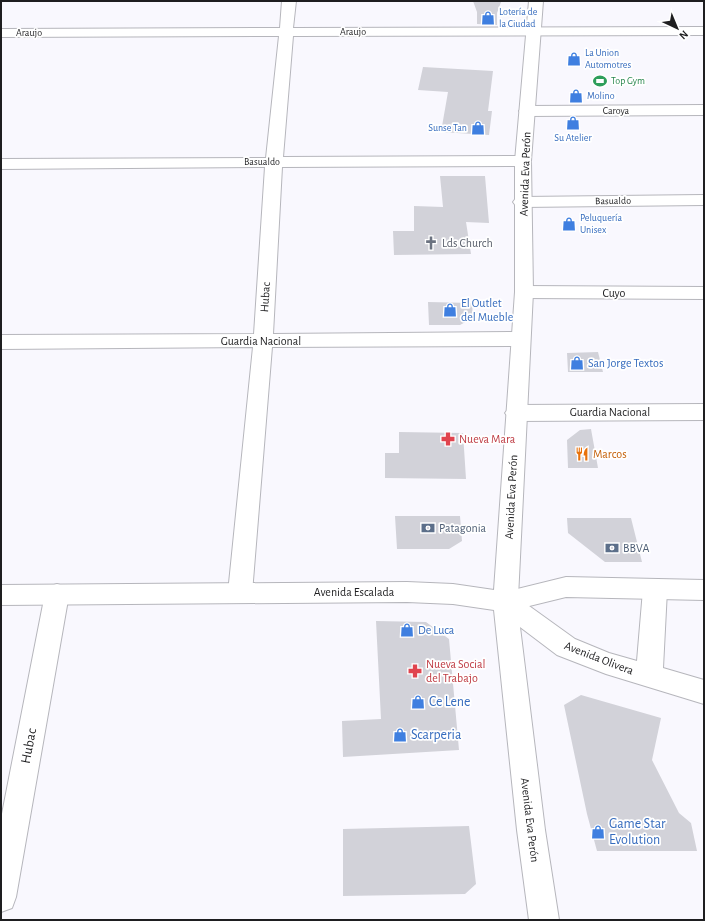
<svg xmlns="http://www.w3.org/2000/svg" width="705" height="921" font-family="'Alegreya Sans',sans-serif">
  <rect width="100%" height="100%" fill="#f9f8fe"/>
  <path fill="#d2d2d9" d="M473,1L501,2L497,13V25L477,24V12Z
    M423,67L493,71L488,111H492L489,135L441,132L448,92L418,90Z
    M440,176H485L489,223L466,222L471,254L394,255L393,231H414V206L443,207Z
    M428,302L472,303L473,318L460,325H429Z
    M598,352L603,372H568L567,353Z
    M591,429L598,468H568L567,440L580,430Z
    M399,432L463,433L466,479L385,478V453H399Z
    M395,516H460L462,541L449,549H397Z
    M567,518H631L642,562H605L568,533Z
    M376,621L426,622L449,639L459,750L343,757L342,721L381,719Z
    M581,695L661,718L652,760L679,813L691,823L697,851H597L587,814L564,705Z
    M469,826L476,884L465,894L343,896V829Z"/>
  <g fill="none" stroke-linecap="round" stroke-linejoin="round">
    <g stroke="#b6b6bc" stroke-width="2">
      <path id="minor" d="M282,1H296L293,28L704,27V35L293,36L283,157L523,156L529,158L531,161L529,164L523,166L282,167L273,334L520,332L527,334L530,339L527,344L520,346L272,347L252,593L249,600L240,603L231,600L228,593L253,347L1,349V335L254,334L265,167L1,169V159L266,158L279,36L1,37V29L280,28Z
        M704,105V115L527,116L522,114L519,111L522,108L527,106Z
        M704,195V205L522,207L516,206L513,202L516,198L522,197Z
        M524,286L704,287V299L524,298L517,296L515,292L517,288Z
        M704,404V420L516,421L509,418L505,413L509,408L516,405Z
        M57,584L66,587L69,594L16,897L12,908L1,912V819L45,594L48,587Z"/>
    </g>
    <g stroke="#b6b6bc" stroke-width="2">
      <path id="tertiary" d="M566,577L704,580V600L566,597L505,612L496,609L493,602L496,595L505,592Z"/>
    </g>
    <g stroke="#b6b6bc" stroke-width="2">
      <path id="secondary" d="M529,1H543L531,161L533,292L518,598L575,639L609,653L637,661L643,590L646,583L655,580L664,583L667,590L663,668L704,680V704L606,674L557,655L520,627L545,830L559,920H529L517,830L494,610L453,604L407,602L1,605V585L407,582L453,584L494,590L515,292V161Z"/>
    </g>
    <use href="#minor" fill="#fff" fill-rule="evenodd"/>
    <use href="#tertiary" fill="#fff" fill-rule="evenodd"/>
    <use href="#secondary" fill="#fff" fill-rule="evenodd"/>
  </g>
  <defs>
    <g id="shop-bare" transform="scale(1.08)"><path d="M-5-2.5h2.3a2.7 3.5 0 0 1 5.4 0H5L5.5 6h-11ZM-1.5-2.5h3a1.5 2.3 0 0 0-3 0Z" fill="#3f7fe0" stroke="#fff" stroke-width="2.5" paint-order="stroke"/></g>
    <g id="stadium-bare" transform="scale(1.08)"><path d="M0-5a6.5 5 0 1 0 0 10a6.5 5 0 1 0 0-10ZM-3.5-1.8h7v3.6h-7Z" fill="#2e9e5b" stroke="#fff" stroke-width="2.5" paint-order="stroke"/></g>
    <g id="church-bare" transform="scale(1.08)"><path d="M-1.2-6h2.4v3.5h3.3v2.4h-3.3V6h-2.4V-.1h-3.3v-2.4h3.3Z" fill="#6b7280" stroke="#fff" stroke-width="2.5" paint-order="stroke"/></g>
    <g id="pharmacy-bare" transform="scale(1.08)"><path d="M-2-6h4v4h4v4h-4v4h-4v-4h-4v-4h4Z" fill="#e0444e" stroke="#fff" stroke-width="2.5" paint-order="stroke"/></g>
    <g id="restaurant-bare" transform="scale(1.08)"><path d="M-5-6h1v4h1v-4h1v4h1v-4h1v5L-1.5 .5V6h-2V.5L-5-1ZM5-6V6H3V1.5H1.5Q1.5-4 5-6Z" fill="#e8710a" stroke="#fff" stroke-width="2.5" paint-order="stroke"/></g>
    <g id="bank-bare" transform="scale(1.08)"><path d="M-6-4H6V4H-6ZM0-2.3a2.3 2.3 0 1 0 0 4.6a2.3 2.3 0 1 0 0-4.6Z" fill="#5c6f8a" stroke="#fff" stroke-width="2.5" paint-order="stroke"/></g>
  </defs>
  <g fill-rule="evenodd">
    <use href="#shop-bare" x="488" y="18"/>
    <use href="#shop-bare" x="574" y="59"/>
    <use href="#stadium-bare" x="600" y="81"/>
    <use href="#shop-bare" x="576" y="96"/>
    <use href="#shop-bare" x="573" y="123"/>
    <use href="#shop-bare" x="478" y="128"/>
    <use href="#shop-bare" x="569" y="224"/>
    <use href="#church-bare" x="431" y="243"/>
    <use href="#shop-bare" x="450" y="310"/>
    <use href="#shop-bare" x="577" y="363"/>
    <use href="#pharmacy-bare" x="448" y="439"/>
    <use href="#restaurant-bare" x="582" y="454"/>
    <use href="#bank-bare" x="428" y="528"/>
    <use href="#bank-bare" x="612" y="548"/>
    <use href="#shop-bare" x="407" y="630"/>
    <use href="#pharmacy-bare" x="415" y="671"/>
    <use href="#shop-bare" x="418" y="702"/>
    <use href="#shop-bare" x="400" y="735"/>
    <use href="#shop-bare" x="598" y="832"/>
  </g>
  <g text-anchor="middle" dominant-baseline="central" stroke-width="3.5" stroke-linejoin="round" paint-order="stroke">
    <g font-size="10" fill="#366cbe" stroke="#fff" text-anchor="start">
      <text x="499" y="12">Lotería de<tspan x="499" dy="12">la Ciudad</tspan></text>
      <text x="585" y="53">La Union<tspan x="585" dy="12">Automotres</tspan></text>
      <text x="587" y="96">Molino</text>
      <text x="467" y="128" text-anchor="end">Sunse Tan</text>
      <text x="573" y="138" text-anchor="middle">Su Atelier</text>
      <text x="580" y="218">Peluquería<tspan x="580" dy="12">Unisex</tspan></text>
    </g>
    <g font-size="10" fill="#1e1e20" stroke="#fff">
      <text x="353" y="32">Araujo</text>
      <text x="29" y="33">Araujo</text>
      <text x="616" y="111">Caroya</text>
      <text x="262" y="162">Basualdo</text>
      <text transform="translate(613 201) rotate(-1)">Basualdo</text>
    </g>
    <g font-size="10" fill="#27864d" stroke="#fff" text-anchor="start">
      <text x="611" y="81">Top Gym</text>
    </g>
    <g font-size="12" fill="#1e1e20" stroke="#fff">
      <text transform="translate(525 174) rotate(-88)">Avenida Eva Perón</text>
      <text x="614" y="293">Cuyo</text>
      <text transform="translate(265 297) rotate(-86)">Hubac</text>
      <text x="261" y="341">Guardia Nacional</text>
      <text x="610" y="412">Guardia Nacional</text>
      <text transform="translate(511 497) rotate(-87)">Avenida Eva Perón</text>
      <text x="354" y="592">Avenida Escalada</text>
      <text transform="translate(599 658) rotate(21)">Avenida Olivera</text>
      <text transform="translate(530 820) rotate(83)">Avenida Eva Perón</text>
    </g>
    <g font-size="12" fill="#5b616d" stroke="#fff" text-anchor="start">
      <text x="442" y="243">Lds Church</text>
    </g>
    <g font-size="12" fill="#366cbe" stroke="#fff" text-anchor="start">
      <text x="461" y="303">El Outlet<tspan x="461" dy="14">del Mueble</tspan></text>
      <text x="588" y="363">San Jorge Textos</text>
      <text x="418" y="630">De Luca</text>
    </g>
    <g font-size="12" fill="#be3a42" stroke="#fff" text-anchor="start">
      <text x="459" y="439">Nueva Mara</text>
      <text x="426" y="664">Nueva Social<tspan x="426" dy="14">del Trabajo</tspan></text>
    </g>
    <g font-size="12" fill="#c56008" stroke="#fff" text-anchor="start">
      <text x="593" y="454">Marcos</text>
    </g>
    <g font-size="12" fill="#4e5e75" stroke="#fff" text-anchor="start">
      <text x="439" y="528">Patagonia</text>
      <text x="623" y="548">BBVA</text>
    </g>
    <g font-size="14" fill="#366cbe" stroke="#fff" text-anchor="start">
      <text x="429" y="702">Ce Lene</text>
      <text x="411" y="735">Scarperia</text>
      <text x="609" y="824">Game Star<tspan x="609" dy="16">Evolution</tspan></text>
    </g>
    <g font-size="14" fill="#1e1e20" stroke="#fff">
      <text transform="translate(29 746) rotate(-79)">Hubac</text>
    </g>
  </g>
  <rect width="705" height="921" fill="none" stroke="#1e1e20" stroke-width="4"/>
  <g transform="translate(677 28) rotate(136)" stroke="#ffffff" stroke-width="3" paint-order="stroke">
  <path d="M0-3L7 15L0 10L-7 15Z" fill="#1e1e20"/>
  <text y="-6" font-size="11" font-weight="bold" text-anchor="middle" fill="#1e1e20">N</text>
  </g>
</svg>
